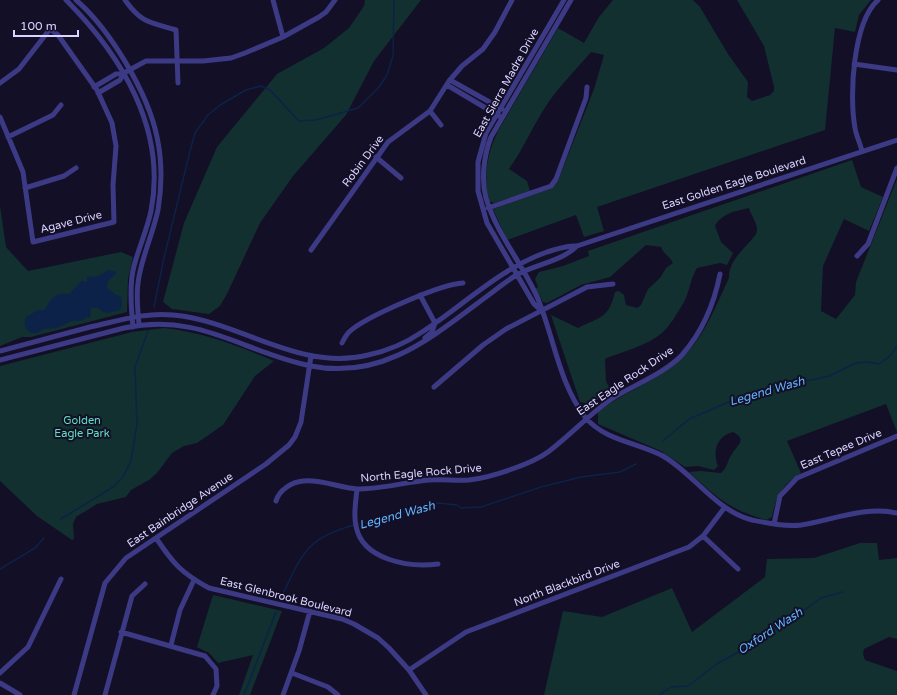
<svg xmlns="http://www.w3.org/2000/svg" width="897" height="695" font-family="'Varela Round',sans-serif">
  <rect width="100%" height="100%" fill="#130f26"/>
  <path fill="#12302f" d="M365,0H421L374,61L346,115L293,176L260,223L227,294L220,306L209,314L172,309L163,302L184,223L217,147L277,74L324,48L349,28L364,6Z
    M613,0H693L700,7L728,54L748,82L747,97L752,101L770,95L774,91V87L764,46L737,0H871L859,15L855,32L835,28L825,130L597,207L604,231L584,237L576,215L507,240L493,209L549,189L559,178L594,89L604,55L591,52C577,69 560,85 548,103C533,125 524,148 509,169L527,181L530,191L494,203L489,201C483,176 487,154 498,131L558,28L584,43L599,17Z
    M852,160L861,187L883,197L869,231L844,219L823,266L821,311L836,319L855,295L856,282L897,179V432L886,404L787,441L801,473C783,484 776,496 772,517L766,520C730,510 716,497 689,472L701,471L721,473C728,467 727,461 732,454C737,445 748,440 733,432C717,436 712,451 718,466L714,470L698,466L685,467L661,451L598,424V412C624,391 659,381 683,357C705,336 716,305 729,278C728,255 759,239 757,229C757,223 751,215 749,208C736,211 722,213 715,226L721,242L733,253L727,265L720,263L697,268C690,279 690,291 684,302C678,312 670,326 662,333C647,346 623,351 605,359L606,381L611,391L591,404L580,402L551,315L578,328C600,317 609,318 615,292L619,291L624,295L626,305L637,308L641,305L648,289L660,278L666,268L673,263C670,256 664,255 661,247L646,245L610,277L581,285L547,303L543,302L535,289L538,287L535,279L539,272L563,266L589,256L588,251Z
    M0,206L6,247L28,271L121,252L133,257L128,279L127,312L31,337H22L0,346Z
    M164,328C202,332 239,346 274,361L255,376L223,425L197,443L184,446L172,453L157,473L149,480L131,490L126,497L97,504L76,517L73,524L74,539L72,540L37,516L0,481V366L132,332Z
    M860,543H877L879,560L897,558V639L889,637L864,649L863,654L865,660L897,671V695H544L563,611L602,617L672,588L692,632L765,577L767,559L814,558Z
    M213,595L282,611L250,695H239L253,655L218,663L209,653L197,647Z"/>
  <path fill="#0c2248" d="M109,270L115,271L116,274L108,281L107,288L116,295L121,296L122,305L120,310L108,313L103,312L98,308H91L90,318L87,317L81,321H72L57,328L44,329L37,333H31C25,329 23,324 26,317L38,310H44C51,300 55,291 69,294L81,281L87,282V277L98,276Z"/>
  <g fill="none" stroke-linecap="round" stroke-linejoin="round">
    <path stroke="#0c2248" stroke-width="1.5" d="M154,307L164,258L190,151L195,133L208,115L220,105L246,90L261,86L270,90L299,121L316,120L358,108L379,87L387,75L393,56L394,0
      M663,441L689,419L743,396L766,391L800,380H812L829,376L856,363L867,362L879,364L890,356L897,346
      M61,519L113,487L123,477L131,461L137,424L135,367L148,331
      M358,524L438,503L457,505L461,508L481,507L541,487L581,477L620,472L636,464
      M0,569L35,548L44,538
      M282,596C302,554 306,538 354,525
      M244,695L276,612
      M659,695L671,687L688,686L718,663L756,643L772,632L781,622L799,614L821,598L843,592"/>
    <path stroke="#3d3a85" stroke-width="5" d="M66,0C121,55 167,129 151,211C147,230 139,247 134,266C129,284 131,308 133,327
      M76,0C110,29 148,93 157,137C162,160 162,186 158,210C153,234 141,258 138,283C136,297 138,311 139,325
      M125,0C142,24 151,22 176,30L178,83
      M273,0L283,37
      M571,0L491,137C484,155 481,179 486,198C497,235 523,264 538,299C554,338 559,383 585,417C605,441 637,442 663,456C694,474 716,511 752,520C767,523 786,527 801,525C833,520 864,506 897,513
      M854,64L897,70
      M450,80L502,109
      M0,83L19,69L50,29L58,35L97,90L112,123L116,146L113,185L114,222L33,242L23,172L0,117
      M447,85L499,116
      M94,87L116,74L124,73L146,61H203L231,58L245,53L283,37L319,17L326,12L335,0
      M98,93L120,80L124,73
      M430,111L441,125
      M8,137L53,115L61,105
      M862,151C860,143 856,135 855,128C849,96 853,22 878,0
      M376,157L401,178
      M25,188L64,176L76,168
      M488,208L551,186L556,179L586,98L587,87
      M311,250L388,142L430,111L449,81L462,66L483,49L495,32L512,0
      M857,256L868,244L897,168
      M420,295L435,323L432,332L425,338
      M541,310L534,304L487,223L478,191V162L486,133L564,0
      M342,343C344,339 346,335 349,332C365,317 441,284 463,283
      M0,351C30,343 60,335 90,327C118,321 145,312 173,315C240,321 299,372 368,355C387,351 406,343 422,332C464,305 499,269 547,252C558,249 566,245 577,246L897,140
      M0,360L124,328C200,312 242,352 311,366C383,380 432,337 486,297C496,290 506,281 518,274C537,264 562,261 577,246
      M434,387L483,345L506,329L587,287L613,284
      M357,489C356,501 353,514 356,526C362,560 410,568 438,564
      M276,501C279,490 292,482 303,481C321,479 340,488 357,489C381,489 406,482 429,480C442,479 456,481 469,480C489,478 532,464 548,452C571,435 589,414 613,398C634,385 665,373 682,355C703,331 714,305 720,274
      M774,524L780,496L797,478L897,436
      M703,536L738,569
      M156,538C173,563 181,573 209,588L342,619L354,624L378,638L389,648L409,670L426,695
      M121,632L205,656L216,669L217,686L213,695
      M171,645L180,610L194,580
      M409,670L466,632L689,547L703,536L725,507
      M0,673L28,647L61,579
      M292,673L328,687L338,695
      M0,683L20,695
      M74,695L105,583L126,558L266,464L289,445L295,437L301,422L311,356
      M105,695L132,596L145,584
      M283,695L299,651L310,611"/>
  </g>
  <g text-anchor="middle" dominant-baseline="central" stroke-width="4" stroke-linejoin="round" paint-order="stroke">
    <g font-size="11" fill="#d9d4ff" stroke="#130f26">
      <text transform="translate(506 83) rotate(-61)">East Sierra Madre Drive</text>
      <text transform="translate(363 161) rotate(-53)">Robin Drive</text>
      <text transform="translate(734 183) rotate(-18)">East Golden Eagle Boulevard</text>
      <text transform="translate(71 222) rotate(-14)">Agave Drive</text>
      <text transform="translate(625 381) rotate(-34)">East Eagle Rock Drive</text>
      <text transform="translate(841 449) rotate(-23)">East Tepee Drive</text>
      <text transform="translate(421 473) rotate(-5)">North Eagle Rock Drive</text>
      <text transform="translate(180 510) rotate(-34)">East Bainbridge Avenue</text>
      <text transform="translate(567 583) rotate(-21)">North Blackbird Drive</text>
      <text transform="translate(286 597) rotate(14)">East Glenbrook Boulevard</text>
    </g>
    <g font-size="11" fill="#5fe0c0" stroke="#130f26">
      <text x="82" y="420">Golden<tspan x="82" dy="13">Eagle Park</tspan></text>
    </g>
    <g font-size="12" font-style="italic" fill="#62b6ff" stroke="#130f26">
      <text transform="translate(767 391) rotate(-16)">Legend Wash</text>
      <text transform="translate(397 515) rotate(-15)">Legend Wash</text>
      <text transform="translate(770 631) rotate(-33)">Oxford Wash</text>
    </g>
  </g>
  <path d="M14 30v6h64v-6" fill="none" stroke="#d9d4ff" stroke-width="2"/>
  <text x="20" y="30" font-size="12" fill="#d9d4ff" stroke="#130f26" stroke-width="3" paint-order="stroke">100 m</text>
</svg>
